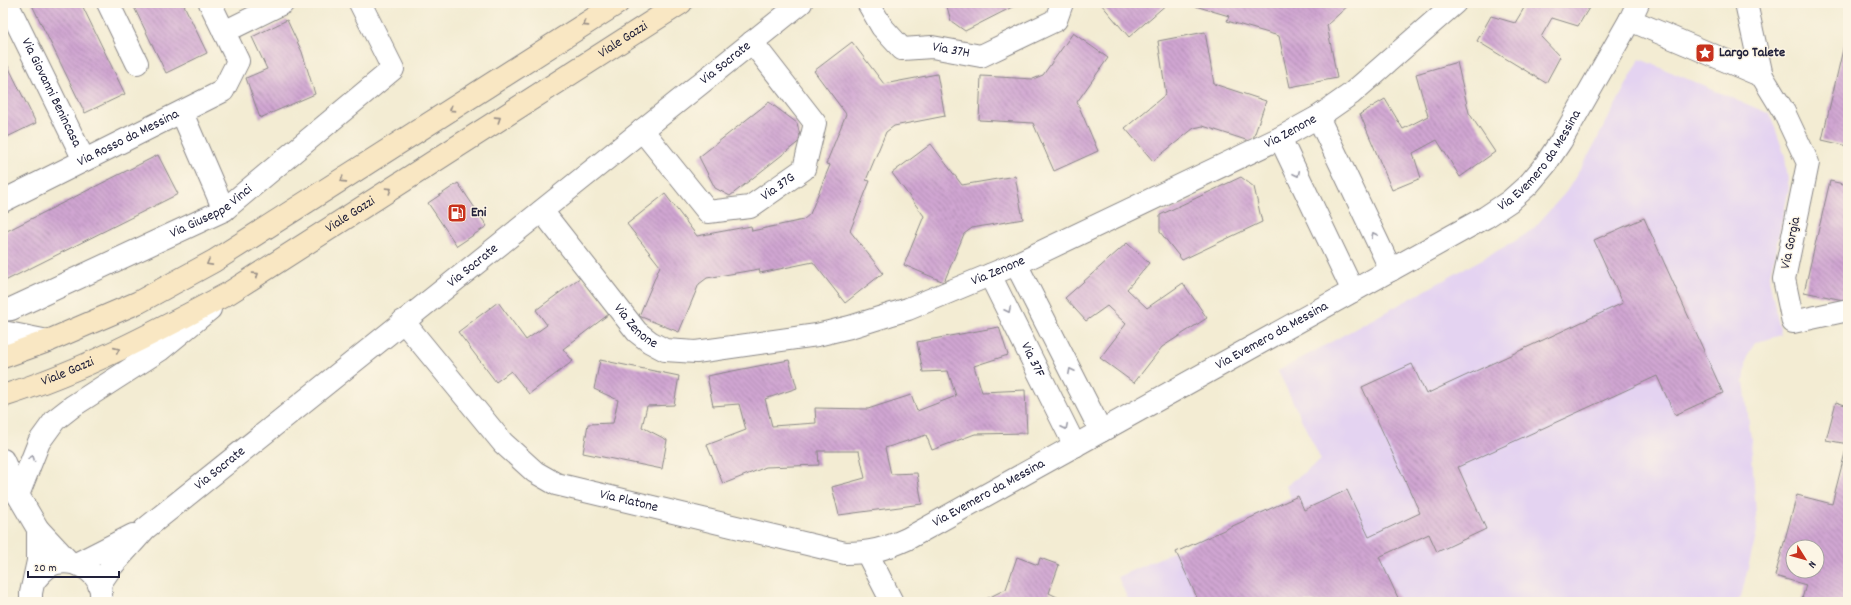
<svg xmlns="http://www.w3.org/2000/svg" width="1851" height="605" font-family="Dekko,sans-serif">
  <defs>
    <pattern id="building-back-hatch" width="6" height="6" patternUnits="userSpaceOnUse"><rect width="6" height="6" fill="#d0a6d2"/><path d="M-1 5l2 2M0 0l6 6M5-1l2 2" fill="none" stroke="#a887ac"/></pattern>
  </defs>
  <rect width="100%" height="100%" fill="#fcf5e5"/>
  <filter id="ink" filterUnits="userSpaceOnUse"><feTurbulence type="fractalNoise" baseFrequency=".025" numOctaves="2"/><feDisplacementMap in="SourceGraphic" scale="8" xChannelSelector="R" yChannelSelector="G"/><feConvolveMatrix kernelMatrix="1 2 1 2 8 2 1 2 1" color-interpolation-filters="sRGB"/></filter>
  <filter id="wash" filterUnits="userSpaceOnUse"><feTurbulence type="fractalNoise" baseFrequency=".012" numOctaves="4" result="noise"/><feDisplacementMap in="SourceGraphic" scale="16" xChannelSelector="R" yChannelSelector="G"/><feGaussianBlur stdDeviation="0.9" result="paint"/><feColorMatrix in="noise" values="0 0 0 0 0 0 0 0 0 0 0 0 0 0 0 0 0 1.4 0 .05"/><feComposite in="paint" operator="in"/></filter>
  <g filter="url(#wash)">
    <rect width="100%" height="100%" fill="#f3ecd3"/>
    <path fill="#e4d3f1" d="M1640,59L1770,114L1785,156L1789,189L1769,279L1781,335L1755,343L1747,356L1744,382L1751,439L1757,531L1741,597L1734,602H1129L1118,577L1291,498L1286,486L1321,460L1278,371L1515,241L1533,229L1566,192L1586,160Z"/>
    <g id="blocks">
      <path fill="url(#building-back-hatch)" fill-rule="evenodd" d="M31,3H81L125,94L85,113Z
        M132,3H183L207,53L166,73Z
        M946,3H1020L965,31L951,21Z
        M1102,3H1168L1129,37L1101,4Z
        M1185,3H1351L1327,25L1337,78L1290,87L1279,36L1227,21L1229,16Z
        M1527,3H1592L1578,26L1552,18L1541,37L1560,57L1546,83L1477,41L1491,16L1515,23Z
        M287,20L302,52L315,94L260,118L246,78L267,69L252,37Z
        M1205,32L1214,84L1266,101L1252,142L1203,126L1194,128L1153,161L1125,128L1166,94L1158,41Z
        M1847,32H1848V146L1822,140Z
        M1073,33L1108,58L1077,102L1098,151L1054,171L1033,123L979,120L981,76L1033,79L1043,75Z
        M852,42L884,84L937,74L945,116L894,126L886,132L866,180L870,181L850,231L883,273L845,303L813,262L760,273L759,269L707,278L699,284L679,332L639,316L660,266L627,224L665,194L697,236L751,226L752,231L803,220L810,214L830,165L826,164L846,114L814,71Z
        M3,56L36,123L3,139Z
        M1457,62L1469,113L1495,152L1460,177L1437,140L1413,153L1421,178L1392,190L1360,114L1385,99L1403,129L1428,116L1416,74Z
        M769,102L797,123L801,140L730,196L715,188L699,157Z
        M931,144L962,185L1015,176L1023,219L972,228L964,234L944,282L904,265L924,216L892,173Z
        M158,155L178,194L3,282V233Z
        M1241,177L1254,187L1262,222L1182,260L1160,232V215Z
        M1830,181L1848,185V301L1804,292Z
        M458,183L487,226L457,246L428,203Z
        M1644,218L1723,393L1675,415L1657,376L1458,467L1486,529L1437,552L1429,534L1379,557L1400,602H1199L1176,552L1298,496L1304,510L1347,490L1369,537L1420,513L1362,387L1412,364L1426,394L1623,303L1594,240Z
        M1127,243L1149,263L1127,289L1147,308L1183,283L1207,318L1162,347L1134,383L1100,358L1126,324L1107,306L1086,321L1065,298Z
        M581,277L609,314L563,349L573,361L529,394L511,371L496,382L458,332L498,302L526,340L547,325L536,310Z
        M999,327L1008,355L974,366L982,392L1025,390L1027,433L975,434L932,450L926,435L885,448L891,474L917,473L922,504L839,515L832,487L865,478L859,451H818L819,465L766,467L723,484L707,445L746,430L739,404L713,406L707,376L789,360L797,388L765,399L772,426L816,423L815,408L868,409L911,395L917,411L956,396L948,371L923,372L917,342Z
        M600,360L679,376L674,405L647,406L642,427L667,440L662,469L583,453L588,424L613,423L618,400L594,389Z
        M1836,402L1848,406V444L1826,440Z
        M1846,449L1848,450V602H1801L1806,585L1775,576L1797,495L1832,504ZM1793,547H1817V571H1793Z
        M1017,557L1038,565L1040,558L1059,565L1049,593L1067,602H980L1006,589Z"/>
    </g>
  </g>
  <g filter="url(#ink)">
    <use href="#blocks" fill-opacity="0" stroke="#8a8787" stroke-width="1"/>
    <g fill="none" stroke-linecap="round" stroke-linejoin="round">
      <g stroke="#8a8787" stroke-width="24">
        <g id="street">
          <path id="s1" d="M7,3L84,160"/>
          <path d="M108,3L137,63"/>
          <path id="s2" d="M868,3L882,27L902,49L932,47L981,56L1056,20L1062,3"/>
          <path d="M1746,3L1762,76"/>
          <path d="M1630,20L1762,76L1784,112L1808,163L1784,279L1793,322L1848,310"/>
          <path d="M224,32L283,3"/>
          <path d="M182,113L224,210"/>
          <path d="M1318,117L1391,270"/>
          <path id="s3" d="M642,130L708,212L750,207L804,169L815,123L752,42"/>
          <path d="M1280,138L1353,291"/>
          <path id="s4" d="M3,201L223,91L238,61L210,3"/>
          <path id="s5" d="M542,211L637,332L650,342L665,350L696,352L817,335L850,327L908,309L1016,264L1280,138L1318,117L1351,94L1455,3"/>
          <path d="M1016,264L1101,431"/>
          <path id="s6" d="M990,275L1075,446"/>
          <path id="s7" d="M3,310L11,309L224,210L393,69L360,3"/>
          <path id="s8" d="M403,321L503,443L535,472L556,484L845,553C870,553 885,549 907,539L1486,217L1510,201L1529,184L1545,165L1561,141L1630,20L1638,3"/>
          <path d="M3,332L48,341"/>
          <path d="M3,460L18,495L38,529L68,561"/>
          <path d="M18,495L39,442L55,420L73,406L160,350L210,309"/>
          <path d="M867,553L892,602"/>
          <path d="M76,564L133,535"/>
          <path d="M35,580C41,573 47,565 57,563C79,558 107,577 100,602"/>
          <path id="s9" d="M99,585L112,566L145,529L801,3"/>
          <path d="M31,602V593L38,561V529"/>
        </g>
      </g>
      <g stroke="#8a8787" stroke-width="24">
        <g id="secondary">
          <path d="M3,357L48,341L139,302L214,261L618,3"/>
          <path id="s10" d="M3,396C83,371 156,332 229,293L681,3"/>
        </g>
      </g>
      <use href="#street" stroke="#fff" stroke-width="22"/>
      <use href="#secondary" stroke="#f9e7c3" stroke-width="22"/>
    </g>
    <defs><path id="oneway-chevron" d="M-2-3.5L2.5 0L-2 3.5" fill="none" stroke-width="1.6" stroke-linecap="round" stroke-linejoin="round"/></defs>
    <g stroke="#988e86">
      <use href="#oneway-chevron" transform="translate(585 24) rotate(147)"/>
      <use href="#oneway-chevron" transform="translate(452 109) rotate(147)"/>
      <use href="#oneway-chevron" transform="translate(498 119) rotate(-33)"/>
      <use href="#oneway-chevron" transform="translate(343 180) rotate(147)"/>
      <use href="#oneway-chevron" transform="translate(389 190) rotate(-33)"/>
      <use href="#oneway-chevron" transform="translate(209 263) rotate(151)"/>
      <use href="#oneway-chevron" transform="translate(256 275) rotate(-33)"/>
      <use href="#oneway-chevron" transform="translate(117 350) rotate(-24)"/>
    </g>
    <g stroke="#9c9ca7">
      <use href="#oneway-chevron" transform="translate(1297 174) rotate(65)"/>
      <use href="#oneway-chevron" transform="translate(1374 235) rotate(-116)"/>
      <use href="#oneway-chevron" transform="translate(1008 310) rotate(64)"/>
      <use href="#oneway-chevron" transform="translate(1071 371) rotate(-117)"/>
      <use href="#oneway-chevron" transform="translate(1065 427) rotate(64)"/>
      <use href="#oneway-chevron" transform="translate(32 458) rotate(-69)"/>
    </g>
  </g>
  <defs>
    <g id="sight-square" transform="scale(1)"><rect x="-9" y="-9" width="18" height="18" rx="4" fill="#c8321e" stroke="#fcf5e5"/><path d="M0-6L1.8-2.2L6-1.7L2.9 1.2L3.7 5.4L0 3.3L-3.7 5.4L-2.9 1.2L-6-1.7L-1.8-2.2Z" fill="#fff"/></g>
    <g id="fuel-square" transform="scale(1)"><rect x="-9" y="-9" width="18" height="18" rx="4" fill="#c8321e" stroke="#fcf5e5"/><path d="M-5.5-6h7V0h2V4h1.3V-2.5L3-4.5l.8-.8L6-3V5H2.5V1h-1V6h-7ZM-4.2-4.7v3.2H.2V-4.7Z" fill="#fff"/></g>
  </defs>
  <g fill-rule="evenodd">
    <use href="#sight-square" x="1705" y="53"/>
    <use href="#fuel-square" x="457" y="213"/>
  </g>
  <g text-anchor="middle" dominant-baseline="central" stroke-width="3" stroke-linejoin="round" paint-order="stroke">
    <g font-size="14" fill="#22223b" stroke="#fcf5e5">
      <text stroke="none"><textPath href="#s10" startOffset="717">Viale Gazzi</textPath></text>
      <text stroke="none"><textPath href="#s2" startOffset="107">Via 37H</textPath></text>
      <text stroke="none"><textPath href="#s9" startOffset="817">Via Socrate</textPath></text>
      <text stroke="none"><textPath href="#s1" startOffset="100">Via Giovanni Benincasa</textPath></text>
      <text stroke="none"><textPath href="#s5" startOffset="857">Via Zenone</textPath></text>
      <text stroke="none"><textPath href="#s4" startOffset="140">Via Rosso da Messina</textPath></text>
      <text stroke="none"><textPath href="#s8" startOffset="1328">Via Evemero da Messina</textPath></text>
      <text stroke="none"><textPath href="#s3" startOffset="182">Via 37G</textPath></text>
      <text stroke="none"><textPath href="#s7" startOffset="231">Via Giuseppe Vinci</textPath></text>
      <text stroke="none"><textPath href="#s10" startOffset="393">Viale Gazzi</textPath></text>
      <text transform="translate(1791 243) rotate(-78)">Via Gorgia</text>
      <text stroke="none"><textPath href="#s9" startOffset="493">Via Socrate</textPath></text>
      <text stroke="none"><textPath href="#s5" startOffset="533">Via Zenone</textPath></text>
      <text stroke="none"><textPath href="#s5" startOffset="149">Via Zenone</textPath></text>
      <text stroke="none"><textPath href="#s8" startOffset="1004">Via Evemero da Messina</textPath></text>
      <text stroke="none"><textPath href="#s6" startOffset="95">Via 37F</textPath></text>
      <text stroke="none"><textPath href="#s10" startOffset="69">Viale Gazzi</textPath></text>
      <text stroke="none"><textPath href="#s9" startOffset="169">Via Socrate</textPath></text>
      <text stroke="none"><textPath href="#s8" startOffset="680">Via Evemero da Messina</textPath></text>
      <text stroke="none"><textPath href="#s8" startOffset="300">Via Platone</textPath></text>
    </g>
    <g font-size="14" font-weight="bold" fill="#22223b" stroke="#fcf5e5" text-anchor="start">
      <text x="1719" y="53">Largo Talete</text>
      <text x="471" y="213">Eni</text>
    </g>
  </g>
  <rect width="1851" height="605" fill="none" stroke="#fcf5e5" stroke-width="16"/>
  <g transform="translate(1805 559) rotate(127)"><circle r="19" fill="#fcf5e5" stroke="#a5a1a1"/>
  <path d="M0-3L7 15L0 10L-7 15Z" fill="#c8321e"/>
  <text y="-6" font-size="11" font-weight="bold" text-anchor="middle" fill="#22223b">N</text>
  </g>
  <path d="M28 571v6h91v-6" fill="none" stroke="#22223b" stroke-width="2"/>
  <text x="34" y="571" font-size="12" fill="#22223b" stroke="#fcf5e5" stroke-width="3" paint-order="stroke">20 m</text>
</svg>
